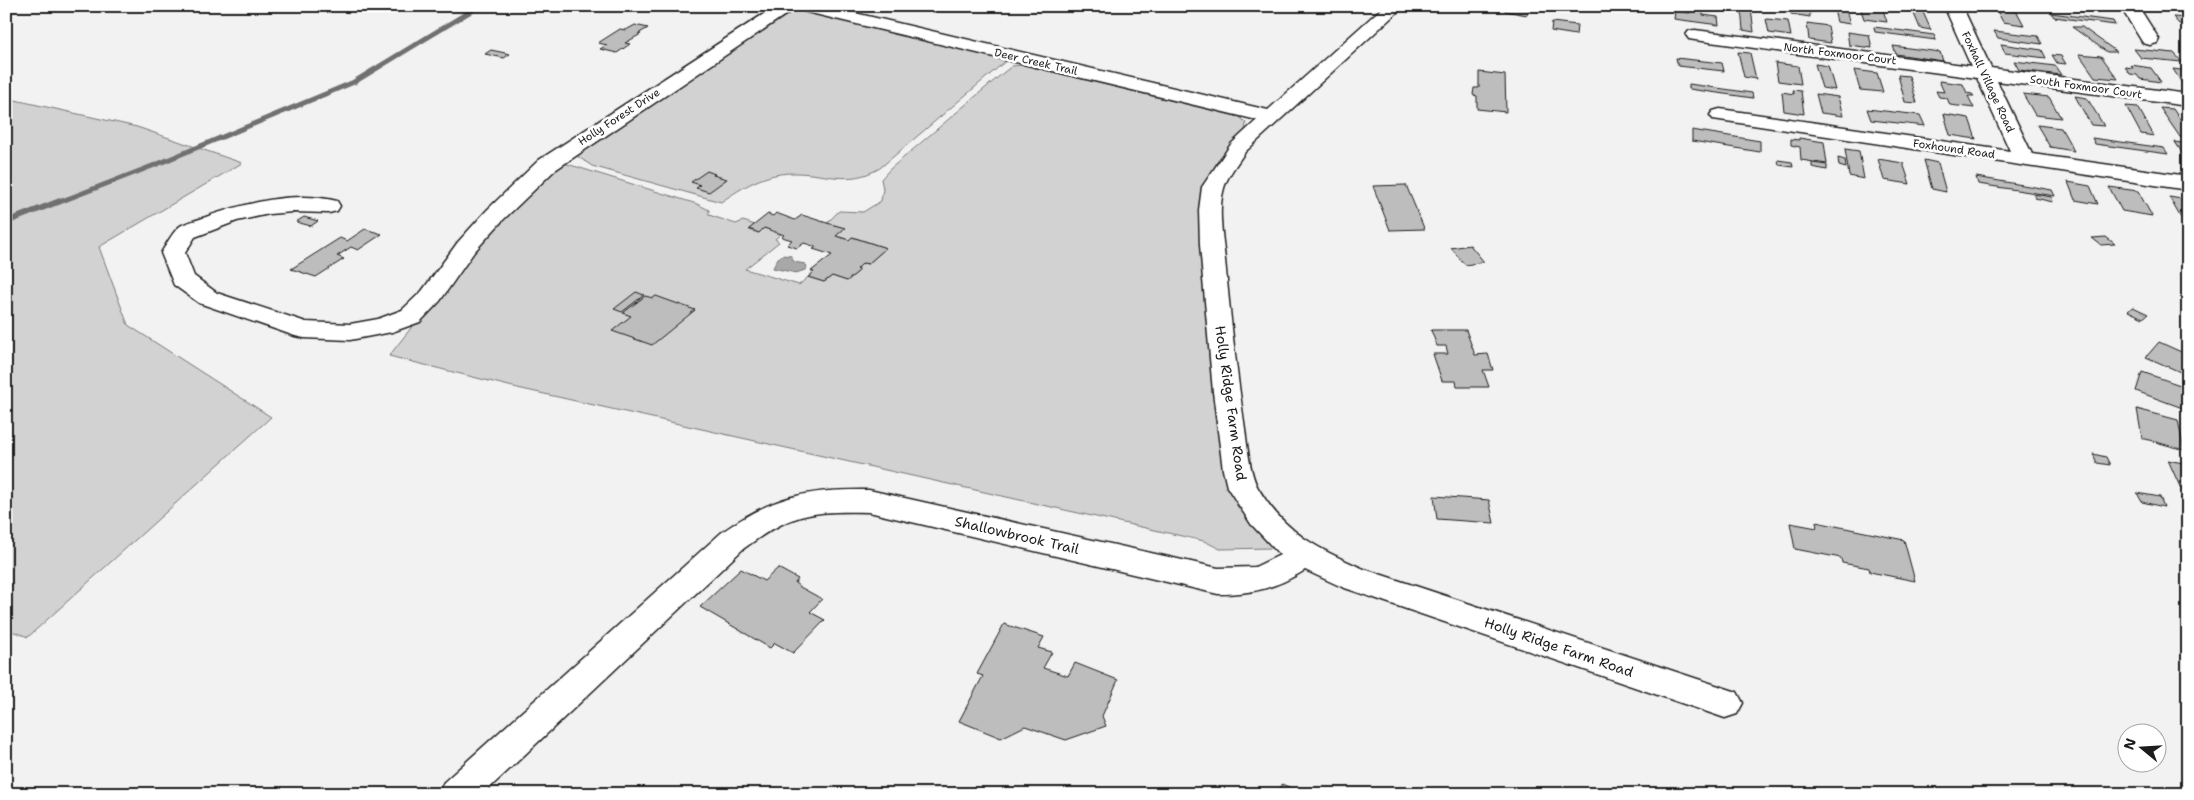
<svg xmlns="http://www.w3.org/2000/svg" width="2194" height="800" font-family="'Shantell Sans',sans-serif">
  <rect width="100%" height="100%" fill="#f2f2f2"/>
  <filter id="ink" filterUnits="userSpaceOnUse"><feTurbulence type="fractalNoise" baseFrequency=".02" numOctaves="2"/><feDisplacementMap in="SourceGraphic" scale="10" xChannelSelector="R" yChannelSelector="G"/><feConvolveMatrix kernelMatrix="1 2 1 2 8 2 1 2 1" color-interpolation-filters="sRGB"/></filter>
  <g filter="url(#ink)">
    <path fill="#d2d2d2" stroke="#777" d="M798,11L812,13L1007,60L880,168C848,187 824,172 791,173C763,174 743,187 721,202L592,166L577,156L580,151L770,26L791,13Z
      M1023,65L1240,117L1246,123L1245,131L1220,157L1205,183L1227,463L1237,506L1273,548L1220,549L1204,541L513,387L389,356L476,245L523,192L564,163L697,204L709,210V215L736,224L743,221L755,225L749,230L759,233L764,228L781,234L775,239L779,242L745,269L799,285L808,277L824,282L832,276L847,281L860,270L857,269L863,263L868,264L886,248L853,237L849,240L836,236L844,228L827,223L839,211L863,212L881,201L883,189L881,179L890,169L1003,73L1012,66Z
      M6,98L137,127L242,163L99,247L128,325L271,417L28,637L6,629Z"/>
    <path fill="#a8a8a8" stroke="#707070" d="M784,255L791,256L794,262L805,264L807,266L805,270L796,273L773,268L778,258Z"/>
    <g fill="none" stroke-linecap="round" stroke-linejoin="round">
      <path stroke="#707070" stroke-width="5" d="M57,203L160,163L354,82L479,6"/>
      <path stroke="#707070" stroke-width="6" d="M6,222L60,201"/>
    </g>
    <path fill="#bdbdbd" stroke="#1c1c1c" d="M1506,6H1530L1527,15L1505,11Z
      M1791,6H1809L1810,17L1791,14Z
      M1833,6H1845L1850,24L1837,22Z
      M2057,6H2094L2098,12L2058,8Z
      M2154,6H2188V10Z
      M1860,7L1883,10L1887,22L1864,19Z
      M1741,8L1751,9L1754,32L1743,30Z
      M1912,9L1922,10L1931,30L1920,28Z
      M1996,9L2017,12L2024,25L2003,22Z
      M1691,10L1703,12V15L1718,17L1719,25L1674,19L1675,11L1690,13Z
      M2051,13L2113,21L2115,25L2054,17Z
      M2173,17L2188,18V25L2179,24Z
      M1766,19L1788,21L1791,36L1769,33Z
      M1552,22L1577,25L1576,35L1551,31Z
      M1807,23L1828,26L1831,43L1809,40Z
      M635,25L648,28L638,34H641L625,43L630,44L617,53L600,49L607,45L598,43L620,29L626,30Z
      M1874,27L1934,35L1936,40L1875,32Z
      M2072,27H2082L2117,52H2107Z
      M1994,31L2038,36L2042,44L1998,38Z
      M1847,32L1869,35L1872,48L1849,45Z
      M2001,44L2042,50L2046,58L2005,53Z
      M1893,46L1940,52L1943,61L1896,54Z
      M2134,49L2174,53L2182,62L2141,58Z
      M491,50L510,54L504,58L485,54Z
      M1738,52L1750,53L1756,79L1744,77Z
      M2079,54L2101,56L2118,79L2095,77Z
      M2052,55L2061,56L2066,64L2057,63Z
      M1676,58L1722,63L1724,71L1678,66Z
      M2014,61L2055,66L2061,75L2019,70Z
      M1775,63L1798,66L1801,84L1778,81Z
      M1815,64L1828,66L1835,90L1822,88Z
      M2131,65L2151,68L2161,82L2140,79L2137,75L2130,74L2125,67L2133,68Z
      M2173,69L2188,71V88H2185Z
      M1854,70L1877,73L1883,92L1860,90Z
      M1479,72L1505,75L1506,112L1477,109V96L1473,95L1474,88H1479Z
      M1898,75L1909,76L1917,103L1905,102Z
      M1939,81L1963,84L1967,93L1972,94L1974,96H1968L1974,108L1950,105L1947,98L1939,97L1936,91L1944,92Z
      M1689,84L1752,93L1753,98L1689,89Z
      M1793,90L1801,91L1804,114L1784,111L1782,92L1794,94Z
      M1816,94L1838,97L1843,116L1821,113Z
      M2023,94L2049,97L2061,118L2035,115Z
      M2075,96L2087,98L2104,126L2091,125Z
      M2126,106L2138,107L2154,136L2141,134Z
      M2160,108L2173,109L2188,131V138L2180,137Z
      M1867,109L1920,115L1925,126L1871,120Z
      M1944,114L1969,118L1976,139L1950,135Z
      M2037,125L2061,128L2074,151L2050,147Z
      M1692,130L1760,141V152L1692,141Z
      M1799,138L1824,142L1827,164L1801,160L1800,147L1791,145V139L1799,140Z
      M2092,138L2164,148L2168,154L2095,144Z
      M2175,142L2188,144V161Z
      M1845,149L1859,151L1864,179L1849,176Z
      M1838,158L1845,160L1846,168L1839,166Z
      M1878,159L1903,163L1910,184L1884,180Z
      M1778,160L1792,162L1793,167L1779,165Z
      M1924,160L1938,163L1946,192L1932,189Z
      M1812,163L1827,165V170L1812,167Z
      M707,171L715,174L713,175L727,179L709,192L696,188L700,185L691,182Z
      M1976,177L2052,190L2055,196L1978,184Z
      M2068,182L2090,186L2098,204L2075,200Z
      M1406,185L1424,228L1425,229L1390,230L1373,186Z
      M2109,187L2138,191L2152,216L2122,211Z
      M2033,194L2052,197L2053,202L2035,198Z
      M2169,197L2188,200V219L2181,218Z
      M776,213L795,220L802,215L827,223L845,228L836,236L849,240L852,237L886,248L868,264L863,263L857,269L860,270L847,281L832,276L824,282L808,277L814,272L811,271L832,255L813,249L816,247L804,243L797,248L787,245L792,240L782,237L784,235L764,228L759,233L749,229L768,214L773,216Z
      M304,217L318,221L311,226L296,222Z
      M365,229L382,234L358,250L351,247L337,256L344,259L316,277L291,269L340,238L347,241Z
      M2106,237L2115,244L2101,245L2092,238Z
      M1470,245L1484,262L1465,265L1451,248Z
      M636,292L644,295L622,312L614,309Z
      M645,296L653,298L656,296L695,310L652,345L612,331L631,316L623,313Z
      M2133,307L2148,314L2143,318L2128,311Z
      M1431,330H1466L1475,355L1488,354L1493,370H1483L1489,387H1457L1456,381H1442L1433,354H1448L1446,346H1437Z
      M2159,342L2188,355V371L2185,374L2146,357Z
      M2142,372L2186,387L2184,396L2188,397V410L2136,391Z
      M2137,409L2178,420L2184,450L2142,438Z
      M2093,454L2106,457L2110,465L2097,463Z
      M2168,460L2188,464V490L2181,489Z
      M2137,493L2160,497L2164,507L2142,502Z
      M1434,496L1489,500L1494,523L1437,519Z
      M1816,522L1904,540L1915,581L1870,572L1869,568L1842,563L1841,558L1795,549L1790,523L1817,528Z
      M778,568L798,579L795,583L800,587L822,599L810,612L825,620L793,653L775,643L770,648L700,607L741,569L764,581Z
      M1004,624L1044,637L1038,648L1052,652L1043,668L1068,676L1075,663L1118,680L1102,716L1106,726L1066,740L1025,726L1001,738L959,721L983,676L977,674Z
      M1282,784L1284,785L1306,794H1278Z"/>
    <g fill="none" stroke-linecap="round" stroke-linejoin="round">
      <g stroke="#1c1c1c" stroke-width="3">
        <path id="minor" d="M776,6H825L1268,110L1384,6H1404L1245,152C1237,164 1226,177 1223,192C1218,212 1223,239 1225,260C1230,314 1236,368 1244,422C1247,441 1249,472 1258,488C1285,534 1319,549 1364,569L1737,692L1743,703L1737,714L1725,718L1342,587L1305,570C1277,588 1251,594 1218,594L869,512C809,511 792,513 743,549L483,794H438L444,782L721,533C773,496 806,489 869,490L1218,568L1255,567L1280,555L1251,524L1227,487L1223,470L1213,392L1200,245L1199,210L1202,187L1231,144L1257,120L794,9L555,170L503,220L474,252L440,301L420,322L392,332L350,340L304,338L295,336L199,303L174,285L161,253C166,245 172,233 179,227C184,223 194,221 200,219C242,204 293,190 337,201L340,206L337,211L329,213L293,212L269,214L237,221L195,237L185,253L194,276L217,293L306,322L350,324L378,319L402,310L422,291L458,242L487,210L539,160Z
          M1944,6H1962L1991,68L2188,94V106L1997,81L2032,154L2188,176V190L1713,119L1710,115L1713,111L1720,109L2010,151L1977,78L1695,40L1689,39L1686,35L1689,31L1695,30L1971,66Z
          M2120,6H2138L2159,39L2157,43L2150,45L2143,43Z"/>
      </g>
      <use href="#minor" fill="#fff" fill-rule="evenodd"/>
    </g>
  </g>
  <g text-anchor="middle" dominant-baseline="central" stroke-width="5" stroke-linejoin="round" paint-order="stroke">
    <g font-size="11" fill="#1c1c1c" stroke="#fff">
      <text transform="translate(1840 54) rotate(7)">North Foxmoor Court</text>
      <text transform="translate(1036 62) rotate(13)">Deer Creek Trail</text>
      <text transform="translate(1988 82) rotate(65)">Foxhall Village Road</text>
      <text transform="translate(2086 87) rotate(8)">South Foxmoor Court</text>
      <text transform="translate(619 117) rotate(-33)">Holly Forest Drive</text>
      <text transform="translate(1954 149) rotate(8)">Foxhound Road</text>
    </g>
    <g font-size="14" fill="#1c1c1c" stroke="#fff">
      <text transform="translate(1231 403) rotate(82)">Holly Ridge Farm Road</text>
      <text transform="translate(1017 535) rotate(13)">Shallowbrook Trail</text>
      <text transform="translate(1559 647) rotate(19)">Holly Ridge Farm Road</text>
    </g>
  </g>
  <rect width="2194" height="800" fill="none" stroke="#fff" stroke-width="25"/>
  <rect x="12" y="12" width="2169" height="775" fill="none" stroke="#1c1c1c" stroke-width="2" filter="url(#ink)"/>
  <g transform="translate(2142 748) rotate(288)"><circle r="24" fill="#ffffff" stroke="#a4a4a4"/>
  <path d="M0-4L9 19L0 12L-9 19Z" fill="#1c1c1c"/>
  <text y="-8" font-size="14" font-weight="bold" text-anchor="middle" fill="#1c1c1c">N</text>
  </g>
</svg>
